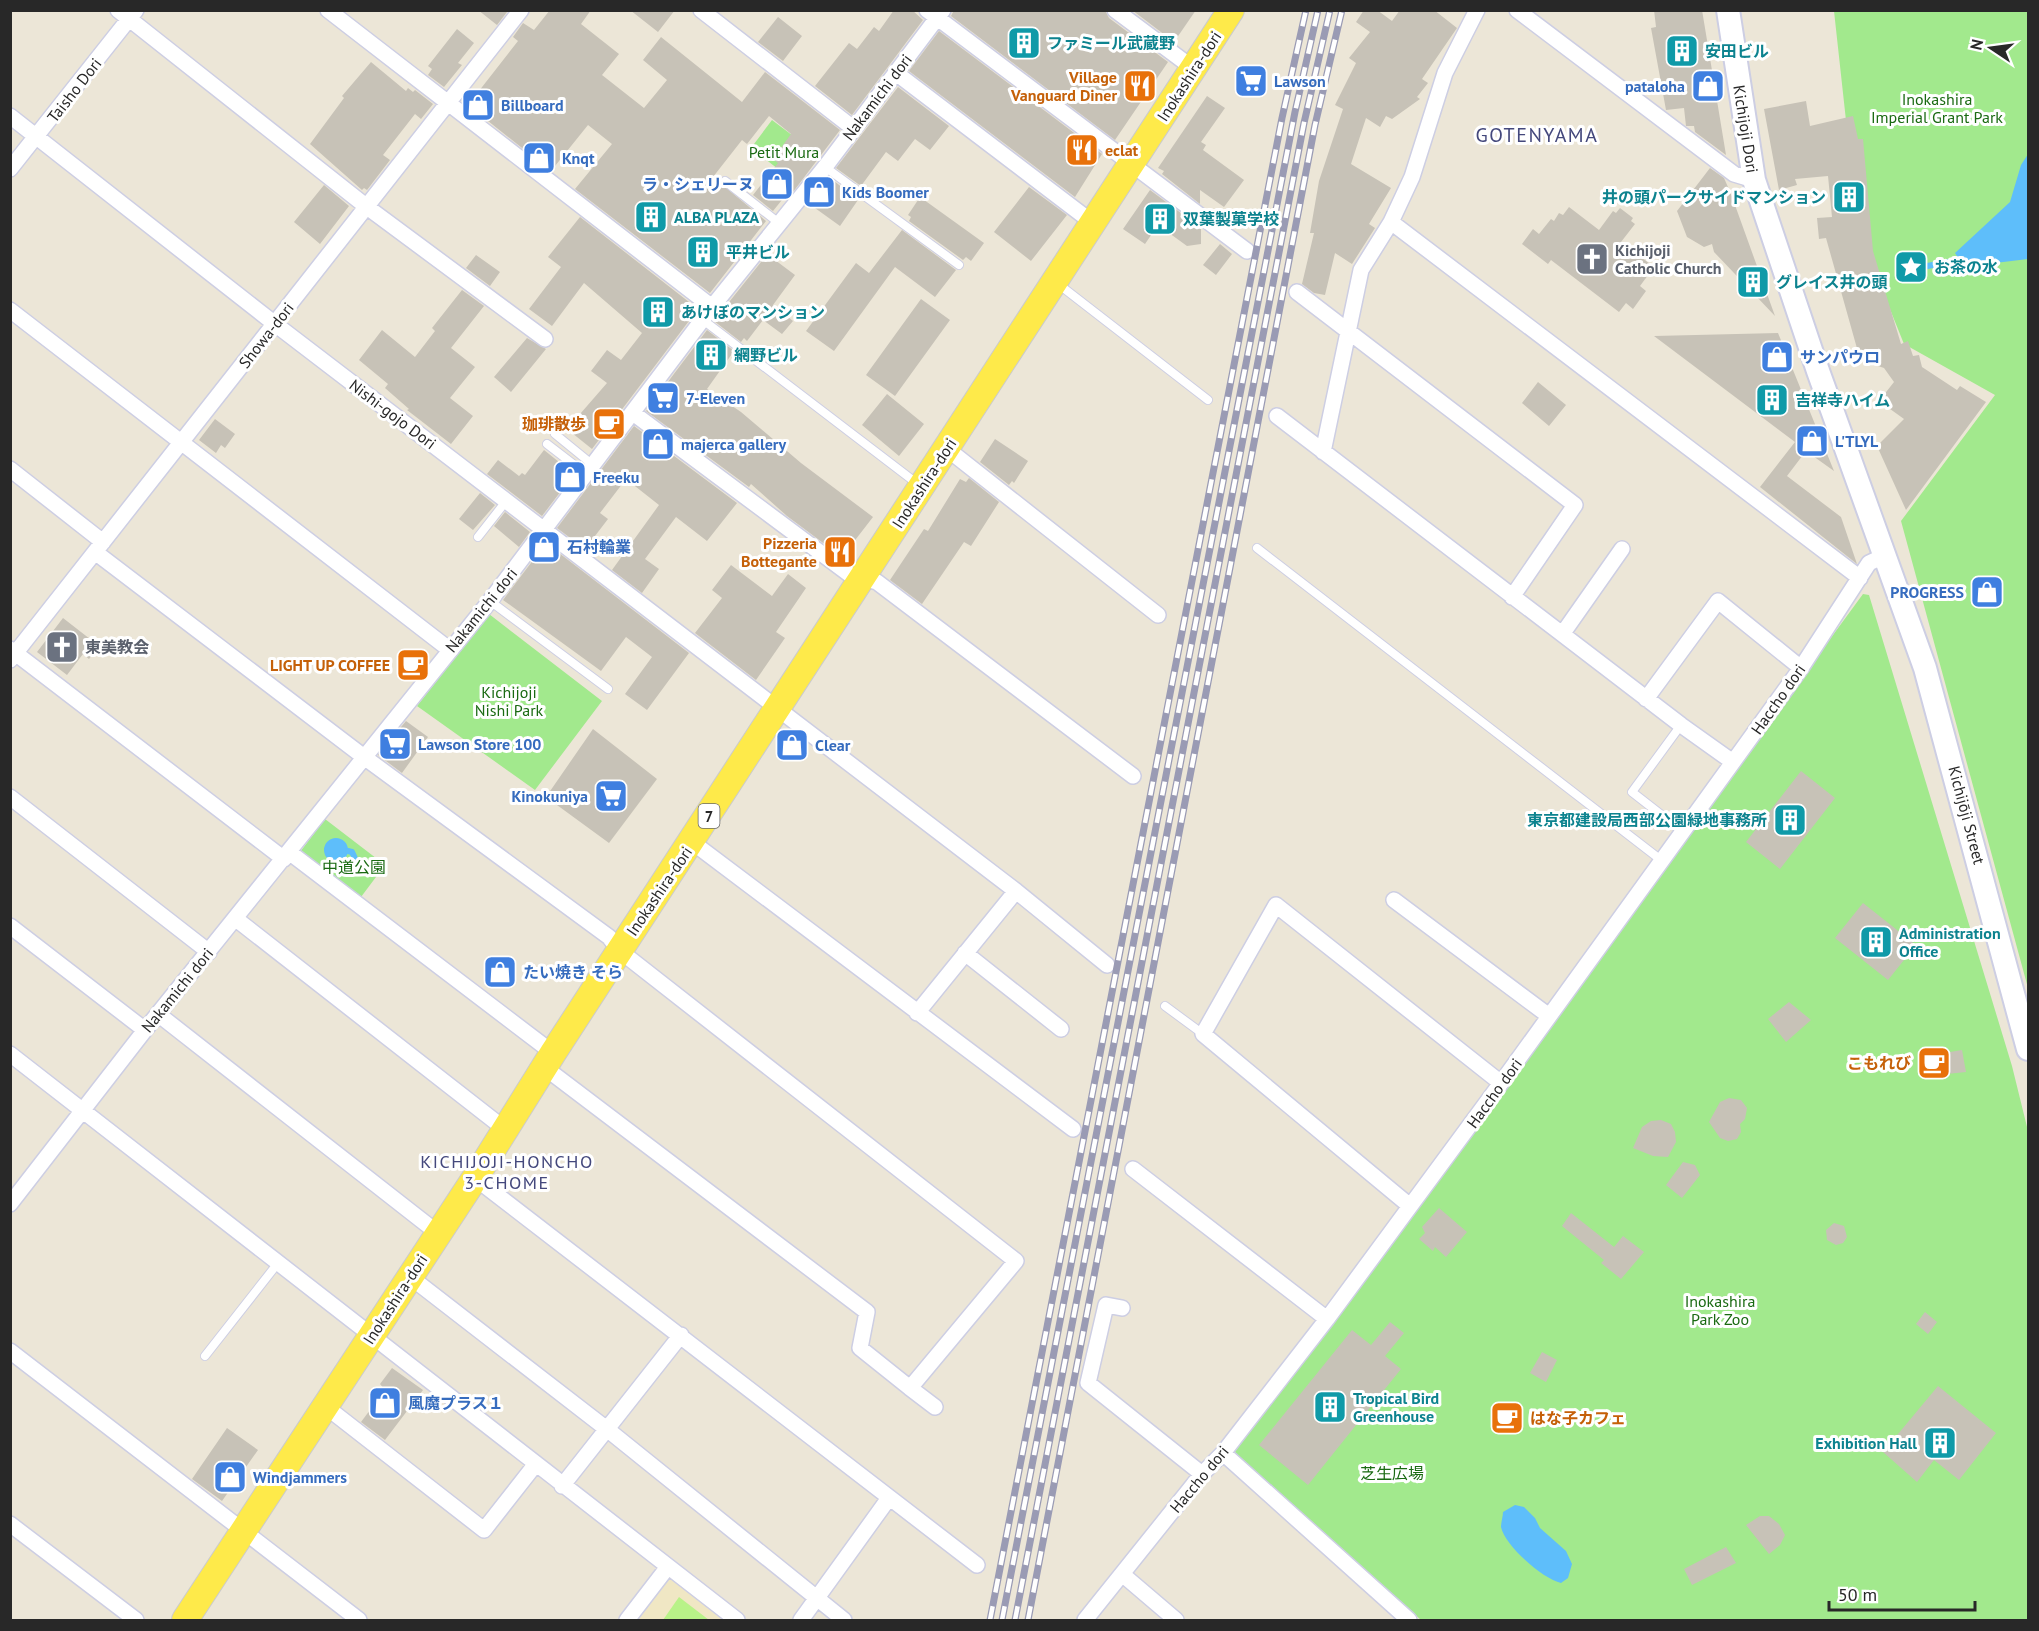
<svg xmlns="http://www.w3.org/2000/svg" width="2039" height="1631" font-family="'PT Sans','Noto Sans JP',sans-serif">
  <rect width="100%" height="100%" fill="#ece6d7"/>
  <path fill="#f0e7c4" d="M670,1578L723,1620H638Z"/>
  <path fill="#a2e98d" d="M1834,11H2028V988L1901,521L1995,395L1904,344L1858,230Z
    M772,120L817,154L796,183L751,148Z
    M1863,594L1869,595L2012,1066L2028,1131V1620H1421L1234,1453Z
    M489,614L602,701L535,790L417,706Z
    M325,819L385,865L361,897L300,852Z"/>
  <path fill="#b8f288" d="M679,1597L709,1620H663Z"/>
  <path fill="#5ebefa" d="M2028,154V259L1995,263L1968,273L1955,253L2010,202L2021,165Z
    M324 850a12 12 0 1 1 24 0a12 12 0 1 1-24 0Z
    M1515,1505L1524,1507L1535,1518L1540,1528L1566,1551L1572,1564L1568,1578L1561,1583C1543,1579 1505,1546 1501,1527C1501,1523 1503,1516 1503,1512Z"/>
  <g fill="none" stroke-linecap="round" stroke-linejoin="round">
    <path stroke="#5ebefa" stroke-width="6" d="M1917,268L1959,260
      M348,851L352,852L360,869L367,866"/>
  </g>
  <path fill="#c7c2b7" d="M478,10H506L507,12L497,25Z
    M550,10H591L581,24L619,54L602,75L644,108L667,80L643,60L661,37L742,102L765,72L840,130L793,192L790,190L773,211L753,195L778,163L773,159L791,134L769,116L747,144L742,140L713,177L766,221L710,293L575,189L612,144L588,125L551,171L468,105L518,41L513,37L523,23L534,30Z
    M630,10H675L658,32Z
    M894,10H912L923,20L852,115L815,86L849,43L857,49L874,27L879,31Z
    M954,10H1105L1109,18L1168,62L1115,140L951,16Z
    M1132,10H1196L1174,42Z
    M1364,10H1377L1392,21L1400,10H1434L1457,28L1422,79L1428,83L1417,97L1420,99L1392,119L1386,116L1380,127L1366,118L1351,164L1391,188L1369,224L1375,228L1352,264L1335,253L1325,295L1314,293L1302,284L1314,233H1310L1319,181L1343,109L1335,105L1356,63L1349,58L1370,32L1356,22Z
    M1654,10H1702L1726,155L1695,132L1694,126H1686L1684,108L1666,110L1651,28L1656,27Z
    M778,17L802,36L783,61L758,42Z
    M457,29L474,43L458,63L462,65L444,87L428,75L432,69L428,66Z
    M939,31L1102,154L1075,197L909,71Z
    M371,62L406,91L408,88L413,92L415,90L433,104L421,119L415,114L383,155L390,160L367,190L364,188L362,190L310,144L344,98L342,96Z
    M898,87L949,126L930,150L915,139L898,161L886,152L861,186L836,168Z
    M1207,96L1225,108L1201,142L1206,145L1203,150L1244,180L1224,207L1200,190V204L1162,174L1164,171L1158,168Z
    M1806,101L1810,126L1853,116L1858,139H1863L1873,251L1901,344L1908,341L1913,356L1919,355L1922,367L1957,390L1960,386L1986,402L1906,510L1877,446L1904,419L1879,401L1894,382L1884,368L1875,365L1878,356L1860,359L1826,238L1819,239L1817,218L1832,217L1828,176L1795,179L1797,185L1779,190L1764,109Z
    M1710,168L1724,178L1731,194L1775,316L1714,252L1712,244L1704,247L1687,237L1677,211Z
    M829,177L858,200L840,226L808,203Z
    M324,185L349,206L320,244L294,222Z
    M1029,187L1067,215L1031,261L994,232Z
    M1150,190L1201,228V244L1187,246L1158,225L1145,244L1123,229Z
    M920,197L984,243L971,261L966,257L963,260L909,221L911,217L908,215Z
    M1569,207L1599,230L1613,211L1616,213L1620,208L1633,218L1631,221L1635,224L1621,242L1654,267L1640,286L1646,291L1633,309L1626,303L1619,312L1551,260L1548,264L1522,244L1533,229L1539,234L1551,219L1554,221L1559,213L1563,215Z
    M580,217L698,309L592,449L567,429L607,383L591,371L607,350L621,360L642,333L584,283L552,326L529,309L561,267L548,257Z
    M902,230L956,270L935,297L895,267L834,351L806,331L856,263L869,273Z
    M1220,244L1232,254L1216,275L1203,265Z
    M769,252L777,258L775,260L795,275L773,305L793,321L782,334L763,320L747,341L744,338L741,342L714,321Z
    M476,255L500,272L490,286L466,268Z
    M462,290L484,306L451,348L475,367L450,398L473,416L451,444L407,410L409,409L385,388L388,384L359,360L382,330L415,357L435,331L432,328Z
    M921,299L950,320L895,396L866,375Z
    M707,330L734,351L707,389L741,412L801,463L873,517L842,557L787,516L751,484L749,487L646,411Z
    M1778,333L1834,471L1806,451L1787,476L1841,517L1857,564L1760,487L1795,442L1654,336Z
    M527,338L546,349L511,392L494,377Z
    M1538,382L1566,405L1549,426L1522,403Z
    M887,394L924,424L899,456L862,425Z
    M215,419L235,434L225,448L221,445L216,453L199,440Z
    M634,426L737,503L707,541L676,517L645,559L659,569L642,593L612,570L659,505L626,479L600,513L608,519L585,549L557,528Z
    M995,439L1028,461L1014,483L1012,481L1009,485L980,462Z
    M544,450L574,474L542,516L487,474L498,460L519,476L522,473L525,475Z
    M969,478L999,502L971,546L964,542L922,604L890,580L924,529L928,531L960,479L966,482Z
    M480,493L495,505L473,530L459,519Z
    M505,512L530,532L519,547L494,526Z
    M546,543L689,653L647,710L625,694L652,657L626,637L601,671L503,600Z
    M731,565L772,596L788,574L806,588L776,632L785,638L756,680L695,633L722,598L712,590Z
    M63,618L99,646L89,659L83,654L67,675L37,652Z
    M406,721L428,737L402,773L378,755Z
    M593,729L657,779L609,843L546,797Z
    M1801,771L1835,798L1780,869L1746,842Z
    M1863,903L1916,945L1888,980L1835,938Z
    M1789,1002L1811,1020L1786,1042L1768,1019Z
    M1962,1050L1966,1072L1947,1074L1944,1053Z
    M1729,1098L1741,1100L1747,1108L1745,1119L1740,1124L1741,1132L1737,1139L1728,1141L1720,1138L1709,1122L1720,1102Z
    M1661,1120L1671,1124L1675,1132L1676,1142L1668,1157L1653,1156L1633,1148L1642,1127L1651,1121Z
    M1683,1162L1695,1165L1700,1175L1682,1198L1666,1185Z
    M1439,1208L1467,1232L1446,1257L1435,1247L1433,1251L1419,1239L1425,1233L1422,1227Z
    M1571,1213L1614,1247L1623,1236L1644,1252L1621,1279L1601,1263L1604,1260L1562,1226Z
    M1834,1223L1844,1226L1847,1237L1843,1243L1836,1245L1827,1240L1826,1230Z
    M1925,1312L1937,1322L1928,1334L1916,1324Z
    M1390,1322L1404,1333L1385,1356L1401,1369L1308,1485L1259,1445L1352,1330L1371,1345Z
    M1542,1352L1557,1360L1546,1382L1530,1373Z
    M392,1368L423,1390L385,1440L361,1422L385,1390L380,1384Z
    M1938,1386L1996,1433L1959,1480L1934,1460L1917,1482L1883,1452Z
    M227,1428L258,1450L222,1501L192,1479Z
    M1760,1516H1769L1779,1524L1785,1535L1780,1545L1769,1554L1746,1525Z
    M1726,1547L1736,1563L1692,1585L1684,1569Z"/>
  <g fill="none" stroke-linecap="round" stroke-linejoin="round">
    <g stroke="#cdcee3" stroke-width="10">
      <path id="lane" d="M825,167L959,265
        M725,181L779,223
        M1057,283L1208,400
        M703,320L919,485
        M555,434L593,465
        M547,444L586,474
        M478,537L507,500
        M1257,548L1661,860
        M490,601L608,689
        M1681,725L1632,792L1682,831
        M1165,1006L1203,1034
        M205,1356L278,1263"/>
    </g>
    <g stroke="#cdcee3" stroke-width="18">
      <path id="street" d="M118,10L367,207L545,339
        M328,10L712,307
        M701,10L853,128
        M927,10L1247,251
        M1115,10L1194,69
        M1517,10L1734,174L1754,180
        M896,73L1093,223
        M10,116L275,324L1016,891L1107,965
        M10,169L136,10
        M1391,222L1860,578
        M1297,292L1575,505L1512,597
        M10,310L450,650
        M633,413L849,574L877,582L1133,776
        M1277,416L1681,725L1733,762
        M946,448L1158,615
        M1323,452L1361,270L1391,222L1412,177L1445,73L1477,10
        M10,469L103,542
        M95,552L364,757L609,937L620,951L1016,1261L910,1388L935,1407
        M1563,633L1622,549
        M10,649L284,859
        M10,660L521,10
        M1646,699L1718,601L1801,668
        M10,797L209,952
        M692,842L1073,1129
        M289,852L553,1053
        M1394,900L1549,1016
        M236,919L506,1130
        M10,926L145,1030
        M965,953L1061,1029
        M917,1013L1016,891
        M158,1014L439,1234
        M10,1054L737,1620
        M544,1067L867,1312L860,1348L910,1388
        M1133,1169L1327,1319
        M475,1178L977,1565
        M10,1204L145,1030L490,601L712,307L825,167L943,10
        M1410,1206L1203,1034L1276,905L1501,1083
        M409,1276L608,1430L844,1620
        M1122,1308L1106,1305L1088,1383L1202,1474
        M10,1351L359,1620
        M325,1406L484,1530L535,1465
        M1223,1453L1409,1620
        M562,1486L681,1335
        M10,1524L136,1620
        M1122,1574L1176,1620
        M627,1620L667,1568
        M801,1620L889,1498
        M1085,1620L1202,1474L1223,1453L1327,1319L1501,1083L1801,668L1869,563L1886,555"/>
    </g>
    <g stroke="#cdcee3" stroke-width="26">
      <path id="secondary" d="M1728,10L1754,180L1818,371L1925,668L2028,1049"/>
    </g>
    <g stroke="#cbcbcb" stroke-width="28">
      <path id="primary" d="M185,1620L475,1178L553,1053L1231,10"/>
    </g>
    <use href="#lane" stroke="#fff" stroke-width="8"/>
    <use href="#street" stroke="#fff" stroke-width="15"/>
    <use href="#secondary" stroke="#fff" stroke-width="22"/>
    <use href="#primary" stroke="#feea4a" stroke-width="26"/>
    <g stroke="#9a9bb4" stroke-width="7">
      <path id="rail" d="M990,1620L1282,118L1306,10
        M1002,1620L1235,420L1295,112L1318,10
        M1015,1620L1304,123L1330,10
        M1028,1620L1315,125L1342,10"/>
    </g>
    <use href="#rail" stroke="#fff" stroke-width="4.5" stroke-dasharray="14" stroke-linecap="butt"/>
  </g>
  <defs>
    <g id="building-square" transform="scale(1.725)"><rect x="-9" y="-9" width="18" height="18" rx="4" fill="#0f9aa8" stroke="#fff"/><path d="M-4-6H4V6H1V3H-1V6H-4ZM-2.5-4.3h1.7v1.8h-1.7ZM.8-4.3h1.7v1.8H.8ZM-2.5-1h1.7V.8h-1.7ZM.8-1h1.7V.8H.8Z" fill="#fff"/></g>
    <g id="supermarket-square" transform="scale(1.725)"><rect x="-9" y="-9" width="18" height="18" rx="4" fill="#3f7fe0" stroke="#fff"/><path d="M-6-5.5h2.5l.6 2H6L4.5 2H-2.5L-4.4-4H-6ZM-1.5 3.2a1.3 1.3 0 1 0 .1 0ZM3 3.2a1.3 1.3 0 1 0 .1 0Z" fill="#fff"/></g>
    <g id="restaurant-square" transform="scale(1.725)"><rect x="-9" y="-9" width="18" height="18" rx="4" fill="#e8710a" stroke="#fff"/><path d="M-5-6h1v4h1v-4h1v4h1v-4h1v5L-1.5 .5V6h-2V.5L-5-1ZM5-6V6H3V1.5H1.5Q1.5-4 5-6Z" fill="#fff"/></g>
    <g id="shop-square" transform="scale(1.725)"><rect x="-9" y="-9" width="18" height="18" rx="4" fill="#3f7fe0" stroke="#fff"/><path d="M-5-2.5h2.3a2.7 3.5 0 0 1 5.4 0H5L5.5 6h-11ZM-1.5-2.5h3a1.5 2.3 0 0 0-3 0Z" fill="#fff"/></g>
    <g id="church-square" transform="scale(1.725)"><rect x="-9" y="-9" width="18" height="18" rx="4" fill="#6b7280" stroke="#fff"/><path d="M-1.2-6h2.4v3.5h3.3v2.4h-3.3V6h-2.4V-.1h-3.3v-2.4h3.3Z" fill="#fff"/></g>
    <g id="sight-square" transform="scale(1.725)"><rect x="-9" y="-9" width="18" height="18" rx="4" fill="#0f9aa8" stroke="#fff"/><path d="M0-6L1.8-2.2L6-1.7L2.9 1.2L3.7 5.4L0 3.3L-3.7 5.4L-2.9 1.2L-6-1.7L-1.8-2.2Z" fill="#fff"/></g>
    <g id="cafe-square" transform="scale(1.725)"><rect x="-9" y="-9" width="18" height="18" rx="4" fill="#e8710a" stroke="#fff"/><path d="M-5.5-4.5H6V0H3Q3 3.5 0 3.5H-2.5Q-5.5 3.5-5.5 0ZM3-3.2v2h1.7v-2ZM-6 4.5H4V6H-6Z" fill="#fff"/></g>
  </defs>
  <g fill-rule="evenodd">
    <use href="#building-square" x="1024" y="43"/>
    <use href="#building-square" x="1682" y="51"/>
    <use href="#supermarket-square" x="1251" y="81"/>
    <use href="#restaurant-square" x="1140" y="86"/>
    <use href="#shop-square" x="1708" y="86"/>
    <use href="#shop-square" x="478" y="105"/>
    <use href="#restaurant-square" x="1082" y="150"/>
    <use href="#shop-square" x="539" y="158"/>
    <use href="#shop-square" x="777" y="184"/>
    <use href="#shop-square" x="819" y="192"/>
    <use href="#building-square" x="1849" y="197"/>
    <use href="#building-square" x="651" y="217"/>
    <use href="#building-square" x="1160" y="219"/>
    <use href="#building-square" x="703" y="252"/>
    <use href="#church-square" x="1592" y="259"/>
    <use href="#sight-square" x="1911" y="267"/>
    <use href="#building-square" x="1753" y="282"/>
    <use href="#building-square" x="658" y="312"/>
    <use href="#building-square" x="711" y="355"/>
    <use href="#shop-square" x="1777" y="357"/>
    <use href="#supermarket-square" x="663" y="398"/>
    <use href="#building-square" x="1772" y="400"/>
    <use href="#cafe-square" x="609" y="424"/>
    <use href="#shop-square" x="1812" y="441"/>
    <use href="#shop-square" x="658" y="444"/>
    <use href="#shop-square" x="570" y="477"/>
    <use href="#shop-square" x="544" y="547"/>
    <use href="#restaurant-square" x="840" y="552"/>
    <use href="#shop-square" x="1987" y="592"/>
    <use href="#church-square" x="62" y="647"/>
    <use href="#cafe-square" x="413" y="665"/>
    <use href="#supermarket-square" x="395" y="744"/>
    <use href="#shop-square" x="792" y="745"/>
    <use href="#supermarket-square" x="611" y="796"/>
    <use href="#building-square" x="1790" y="820"/>
    <use href="#building-square" x="1876" y="942"/>
    <use href="#shop-square" x="500" y="972"/>
    <use href="#cafe-square" x="1934" y="1063"/>
    <use href="#shop-square" x="385" y="1403"/>
    <use href="#building-square" x="1330" y="1407"/>
    <use href="#cafe-square" x="1507" y="1418"/>
    <use href="#building-square" x="1940" y="1443"/>
    <use href="#shop-square" x="230" y="1477"/>
  </g>
  <g text-anchor="middle" dominant-baseline="central" stroke-width="6" stroke-linejoin="round" paint-order="stroke">
    <rect fill="#fff" stroke="#686868" stroke-width="1.5" x="698.5" y="804" width="21" height="24" rx="4.5"/>
    <g font-size="15" font-weight="bold" fill="#282828">
      <text x="709" y="816">7</text>
    </g>
    <g font-size="16" font-weight="bold" fill="#0d838f" stroke="#fff" text-anchor="start">
      <text x="1047" y="43">ファミール武蔵野</text>
      <text x="1705" y="51">安田ビル</text>
      <text x="1826" y="197" text-anchor="end">井の頭パークサイドマンション</text>
      <text x="674" y="217">ALBA PLAZA</text>
      <text x="1183" y="219">双葉製菓学校</text>
      <text x="726" y="252">平井ビル</text>
      <text x="1934" y="267">お茶の水</text>
      <text x="1776" y="282">グレイス井の頭</text>
      <text x="681" y="312">あけぼのマンション</text>
      <text x="734" y="355">網野ビル</text>
      <text x="1795" y="400">吉祥寺ハイム</text>
      <text x="1767" y="820" text-anchor="end">東京都建設局西部公園緑地事務所</text>
      <text x="1899" y="933">Administration<tspan x="1899" dy="18">Office</tspan></text>
      <text x="1353" y="1398">Tropical Bird<tspan x="1353" dy="18">Greenhouse</tspan></text>
      <text x="1917" y="1443" text-anchor="end">Exhibition Hall</text>
    </g>
    <g font-size="16" fill="#282828" stroke="#fff">
      <text transform="translate(1189 76) rotate(-57)">Inokashira-dori</text>
      <text transform="translate(74 90) rotate(-52)">Taisho Dori</text>
      <text transform="translate(877 97) rotate(-53)">Nakamichi dori</text>
      <text transform="translate(1746 129) rotate(81)">Kichijoji Dori</text>
      <text transform="translate(266 335) rotate(-52)">Showa-dori</text>
      <text transform="translate(393 414) rotate(37)">Nishi-gojo Dori</text>
      <text transform="translate(924 483) rotate(-57)">Inokashira-dori</text>
      <text transform="translate(481 610) rotate(-51)">Nakamichi dori</text>
      <text transform="translate(1778 699) rotate(-55)">Haccho dori</text>
      <text transform="translate(1967 815) rotate(75)">Kichijōji Street</text>
      <text transform="translate(659 891) rotate(-56)">Inokashira-dori</text>
      <text transform="translate(177 990) rotate(-51)">Nakamichi dori</text>
      <text transform="translate(1494 1093) rotate(-54)">Haccho dori</text>
      <text transform="translate(395 1299) rotate(-57)">Inokashira-dori</text>
      <text transform="translate(1199 1479) rotate(-50)">Haccho dori</text>
    </g>
    <g font-size="16" font-weight="bold" fill="#c56008" stroke="#fff" text-anchor="end">
      <text x="1117" y="77">Village<tspan x="1117" dy="18">Vanguard Diner</tspan></text>
      <text x="1105" y="150" text-anchor="start">eclat</text>
      <text x="586" y="424">珈琲散歩</text>
      <text x="817" y="543">Pizzeria<tspan x="817" dy="18">Bottegante</tspan></text>
      <text x="390" y="665">LIGHT UP COFFEE</text>
      <text x="1911" y="1063">こもれび</text>
      <text x="1530" y="1418" text-anchor="start">はな子カフェ</text>
    </g>
    <g font-size="16" font-weight="bold" fill="#366cbe" stroke="#fff" text-anchor="start">
      <text x="1274" y="81">Lawson</text>
      <text x="1685" y="86" text-anchor="end">pataloha</text>
      <text x="501" y="105">Billboard</text>
      <text x="562" y="158">Knqt</text>
      <text x="754" y="184" text-anchor="end">ラ・シェリーヌ</text>
      <text x="842" y="192">Kids Boomer</text>
      <text x="1800" y="357">サンパウロ</text>
      <text x="686" y="398">7-Eleven</text>
      <text x="1835" y="441">L'TLYL</text>
      <text x="681" y="444">majerca gallery</text>
      <text x="593" y="477">Freeku</text>
      <text x="567" y="547">石村輪業</text>
      <text x="1964" y="592" text-anchor="end">PROGRESS</text>
      <text x="418" y="744">Lawson Store 100</text>
      <text x="815" y="745">Clear</text>
      <text x="588" y="796" text-anchor="end">Kinokuniya</text>
      <text x="523" y="972">たい焼き そら</text>
      <text x="408" y="1403">風魔プラス１</text>
      <text x="253" y="1477">Windjammers</text>
    </g>
    <g font-size="16" fill="#1a6a12" stroke="#fff">
      <text x="1937" y="99">Inokashira<tspan x="1937" dy="18">Imperial Grant Park</tspan></text>
      <text x="784" y="152">Petit Mura</text>
      <text x="509" y="692">Kichijoji<tspan x="509" dy="18">Nishi Park</tspan></text>
      <text x="354" y="867">中道公園</text>
      <text x="1720" y="1301">Inokashira<tspan x="1720" dy="18">Park Zoo</tspan></text>
      <text x="1392" y="1473">芝生広場</text>
    </g>
    <g font-size="16" font-weight="bold" fill="#5b616d" stroke="#fff" text-anchor="start">
      <text x="1615" y="250">Kichijoji<tspan x="1615" dy="18">Catholic Church</tspan></text>
      <text x="85" y="647">東美教会</text>
    </g>
    <g font-size="18" letter-spacing="1.5" fill="#44487c" stroke="#fff">
      <text x="507" y="1161">KICHIJOJI-HONCHO<tspan x="507" dy="21">3-CHOME</tspan></text>
    </g>
    <g font-size="20" letter-spacing="1.5" fill="#44487c" stroke="#fff">
      <text x="1537" y="135">GOTENYAMA</text>
    </g>
  </g>
  <rect width="2039" height="1631" fill="none" stroke="#282828" stroke-width="24"/>
  <g transform="translate(1991 48) rotate(283)" stroke="#ffffff" stroke-width="4.5" paint-order="stroke">
  <path d="M0-4.5L10 22L0 15L-10 22Z" fill="#282828"/>
  <text y="-9" font-size="16" font-weight="bold" text-anchor="middle" fill="#282828">N</text>
  </g>
  <path d="M1829 1601v9h146v-9" fill="none" stroke="#282828" stroke-width="3"/>
  <text x="1838" y="1601" font-size="18" fill="#282828" stroke="#ffffff" stroke-width="4.5" paint-order="stroke">50 m</text>
</svg>
